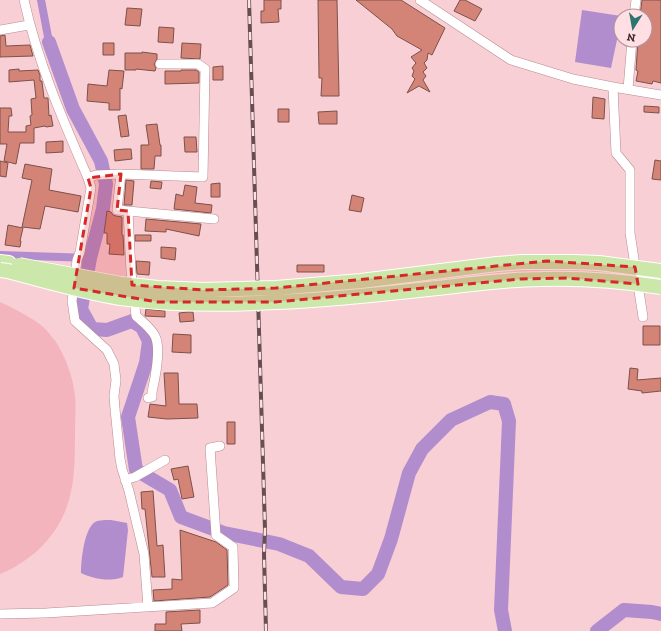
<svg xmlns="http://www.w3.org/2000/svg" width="661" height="631" font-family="'Zilla Slab',serif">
  <rect width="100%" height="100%" fill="#f8cfd4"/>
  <path fill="#f4b4bd" d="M0,302C12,307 22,313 32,319C35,321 39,323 42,326C47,330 52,337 56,342C66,358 73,377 75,396C76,407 75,419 75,430C75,479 75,516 36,552C25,561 13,569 0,574Z"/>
  <path fill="#b18dce" d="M582,10L621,16V21L611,68L575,62Z
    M111,520L127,523L128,530L123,577C109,582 94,579 81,573C81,561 84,529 95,522C99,520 106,520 111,520Z"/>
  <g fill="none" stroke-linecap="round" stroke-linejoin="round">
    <path stroke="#b18dce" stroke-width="8" d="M41,0L49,42
      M0,255L90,258"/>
    <path stroke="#b18dce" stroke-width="14" d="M49,42L73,109L101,161L106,184L103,209L90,258L81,309L92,329L107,330L132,321L142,327L149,341L146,363L128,417L136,470L170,490L181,517L224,533L279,544L309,556L341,587L363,589L378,574L391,539L409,473L422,449L451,420L490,402L504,404L509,421L501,610L505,631
      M597,631L624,610L652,612L661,614"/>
  </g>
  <path fill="#d48477" stroke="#7c514a" d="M264,0H281V9H278L279,22L261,23V11H264Z
    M318,0H337L339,96H321L322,78H319Z
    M356,0H401L445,28L432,55L428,53L427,60L424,63L427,68L423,72L426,76L423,80L430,92L419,86L407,93L415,79L412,76L414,71L412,68L416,63L411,57L422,50L397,36L392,29Z
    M460,0H465L482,9L475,21L454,11Z
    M642,0H661V83L653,81L652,84L636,81L638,71L636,70L638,40H645V16H640Z
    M127,8L142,9L140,26L125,25Z
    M159,27L174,28L173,43L158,42Z
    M5,35L6,46L30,45L33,56L0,57V36Z
    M103,43H114V55H103Z
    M182,43L201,44L200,59L181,58Z
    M142,52L157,54V59L154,64L156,68L155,71L136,69V70H125V53H142Z
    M223,66V80H213V67Z
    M19,69V71L38,70L40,75V81H42V82L44,98H48L49,116L51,115L53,126L46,127L45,126L34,128V143H20L16,164L4,161L7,144H0V108H11L12,116H9L8,132H26V126L31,125L30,116L32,115L31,99L36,98L34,80L9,82V70Z
    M109,70L124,71L122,89L120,88V110H109V103L87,101L88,84L107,86Z
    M181,70H196L199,72V83L165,84V71H181Z
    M593,97L605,99L604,119L592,118Z
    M644,106L659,107V113L644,112Z
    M278,109H289V122H278Z
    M337,111V124H319L318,112Z
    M126,115L129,136L121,137L118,116Z
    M157,124L160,145H161V156H155L154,169H141V145H149L146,125Z
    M184,137H196L197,152H185Z
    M63,141V152L46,153V142Z
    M125,149H131L132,159L115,161L114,150Z
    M655,160L661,161V180L652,179Z
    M0,161L8,163L6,177L0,176Z
    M25,164L52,169L49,190L81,196L78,212L45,206L40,229L22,227L32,180L22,178Z
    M126,180L134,181L132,205H124Z
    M151,181L162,182L161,189L150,188Z
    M220,183V197H211V184Z
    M185,185L197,187L195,203L212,205L211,213L174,209L176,194L183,196Z
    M352,195L364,198L361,212L349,210Z
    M107,211L111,212L113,215L116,216L122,217V235H123L124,255L109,254L110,244H107V233H104Z
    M146,219L201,224L199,236L166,229V232L145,231Z
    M8,225L23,228L20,241H21L20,247L5,245Z
    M135,235H151V241H135Z
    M161,247L176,248L175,260L161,258Z
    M136,261L150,262L149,275L137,274Z
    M297,265H324V272H297Z
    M146,309L165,311V317L145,316Z
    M188,312H193L194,321L180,322L179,313Z
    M643,326H660V345H643Z
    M173,334L191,335V353L172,352Z
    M630,368L638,369L637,380L661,378V391L642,393V391L628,389Z
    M164,373H178L179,404H197L198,418L167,419L148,417L150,404L166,406Z
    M227,422H235V444H227Z
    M188,466L194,497L182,499L178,479L174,480L171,469Z
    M153,491L157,546L163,545L165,577H152L145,509H142L141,492Z
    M180,530L216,542L227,550L228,585L210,597L154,601L153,590L172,589V579L182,580Z
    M200,610V623L181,624L182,631H155V624H166V612Z"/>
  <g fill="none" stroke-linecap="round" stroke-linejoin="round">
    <g stroke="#ba8a90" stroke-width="10">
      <path id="street" d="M24,0C38,63 62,118 88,178L96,175L121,174L203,177L205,69L198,64H160
        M420,0L511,60L573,79L613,87L661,95
        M634,16L636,0
        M0,30L29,25
        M613,87L616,153L630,170V233L643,317
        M628,89L632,40
        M121,174L117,210L214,219
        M88,178L91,188L80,252L77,260L72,301L75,321L107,350L114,364L116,380L114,396L115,409L120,459L122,469L129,491L144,554L148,607
        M128,211L131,272L136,316C143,322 151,328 155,336C161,348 155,379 152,392V397L148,398
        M125,480L135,477L165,460
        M0,614L46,613L212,603L234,588L233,547L216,535L210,448L220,446"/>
    </g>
    <g stroke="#fff" stroke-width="16">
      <path id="primary" d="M0,262L9,263"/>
    </g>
    <use href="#street" stroke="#fff" stroke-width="9"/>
    <use href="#primary" stroke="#cbe7aa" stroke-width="14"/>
    <g stroke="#664e52" stroke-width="4">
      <path id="rail" d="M249,0L265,529L264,554L266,631"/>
    </g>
    <use href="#rail" stroke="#ffdfe3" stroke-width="2.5" stroke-dasharray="8" stroke-linecap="butt"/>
    <g stroke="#fff" stroke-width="16" stroke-linecap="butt">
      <path id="primary-bridge" d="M19,265L121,284L158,288L204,290L276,288L361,281L497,264L522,262H573L599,263L661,271
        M0,270L8,271C45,281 82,292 120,298C172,305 224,305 276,302C330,300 383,294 437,288C472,284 507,279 542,279C582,278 622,281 661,287"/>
    </g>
    <use href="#primary-bridge" stroke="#cbe7aa" stroke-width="14"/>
  </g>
  <path fill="#d62828" fill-opacity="0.2" stroke="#d62828" stroke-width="3" stroke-dasharray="8 5" stroke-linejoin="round" d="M121,174L117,210L128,211L132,285L204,290L276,288L547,261L635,267L638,284L567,278L521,279L275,302H158L74,288L91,188L88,178Z"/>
  <g transform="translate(633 28) rotate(191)"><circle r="19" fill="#ffdfe3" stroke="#b19699"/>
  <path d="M0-3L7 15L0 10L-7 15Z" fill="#2b746f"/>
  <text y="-6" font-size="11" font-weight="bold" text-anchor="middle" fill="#3b282b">N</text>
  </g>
</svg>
